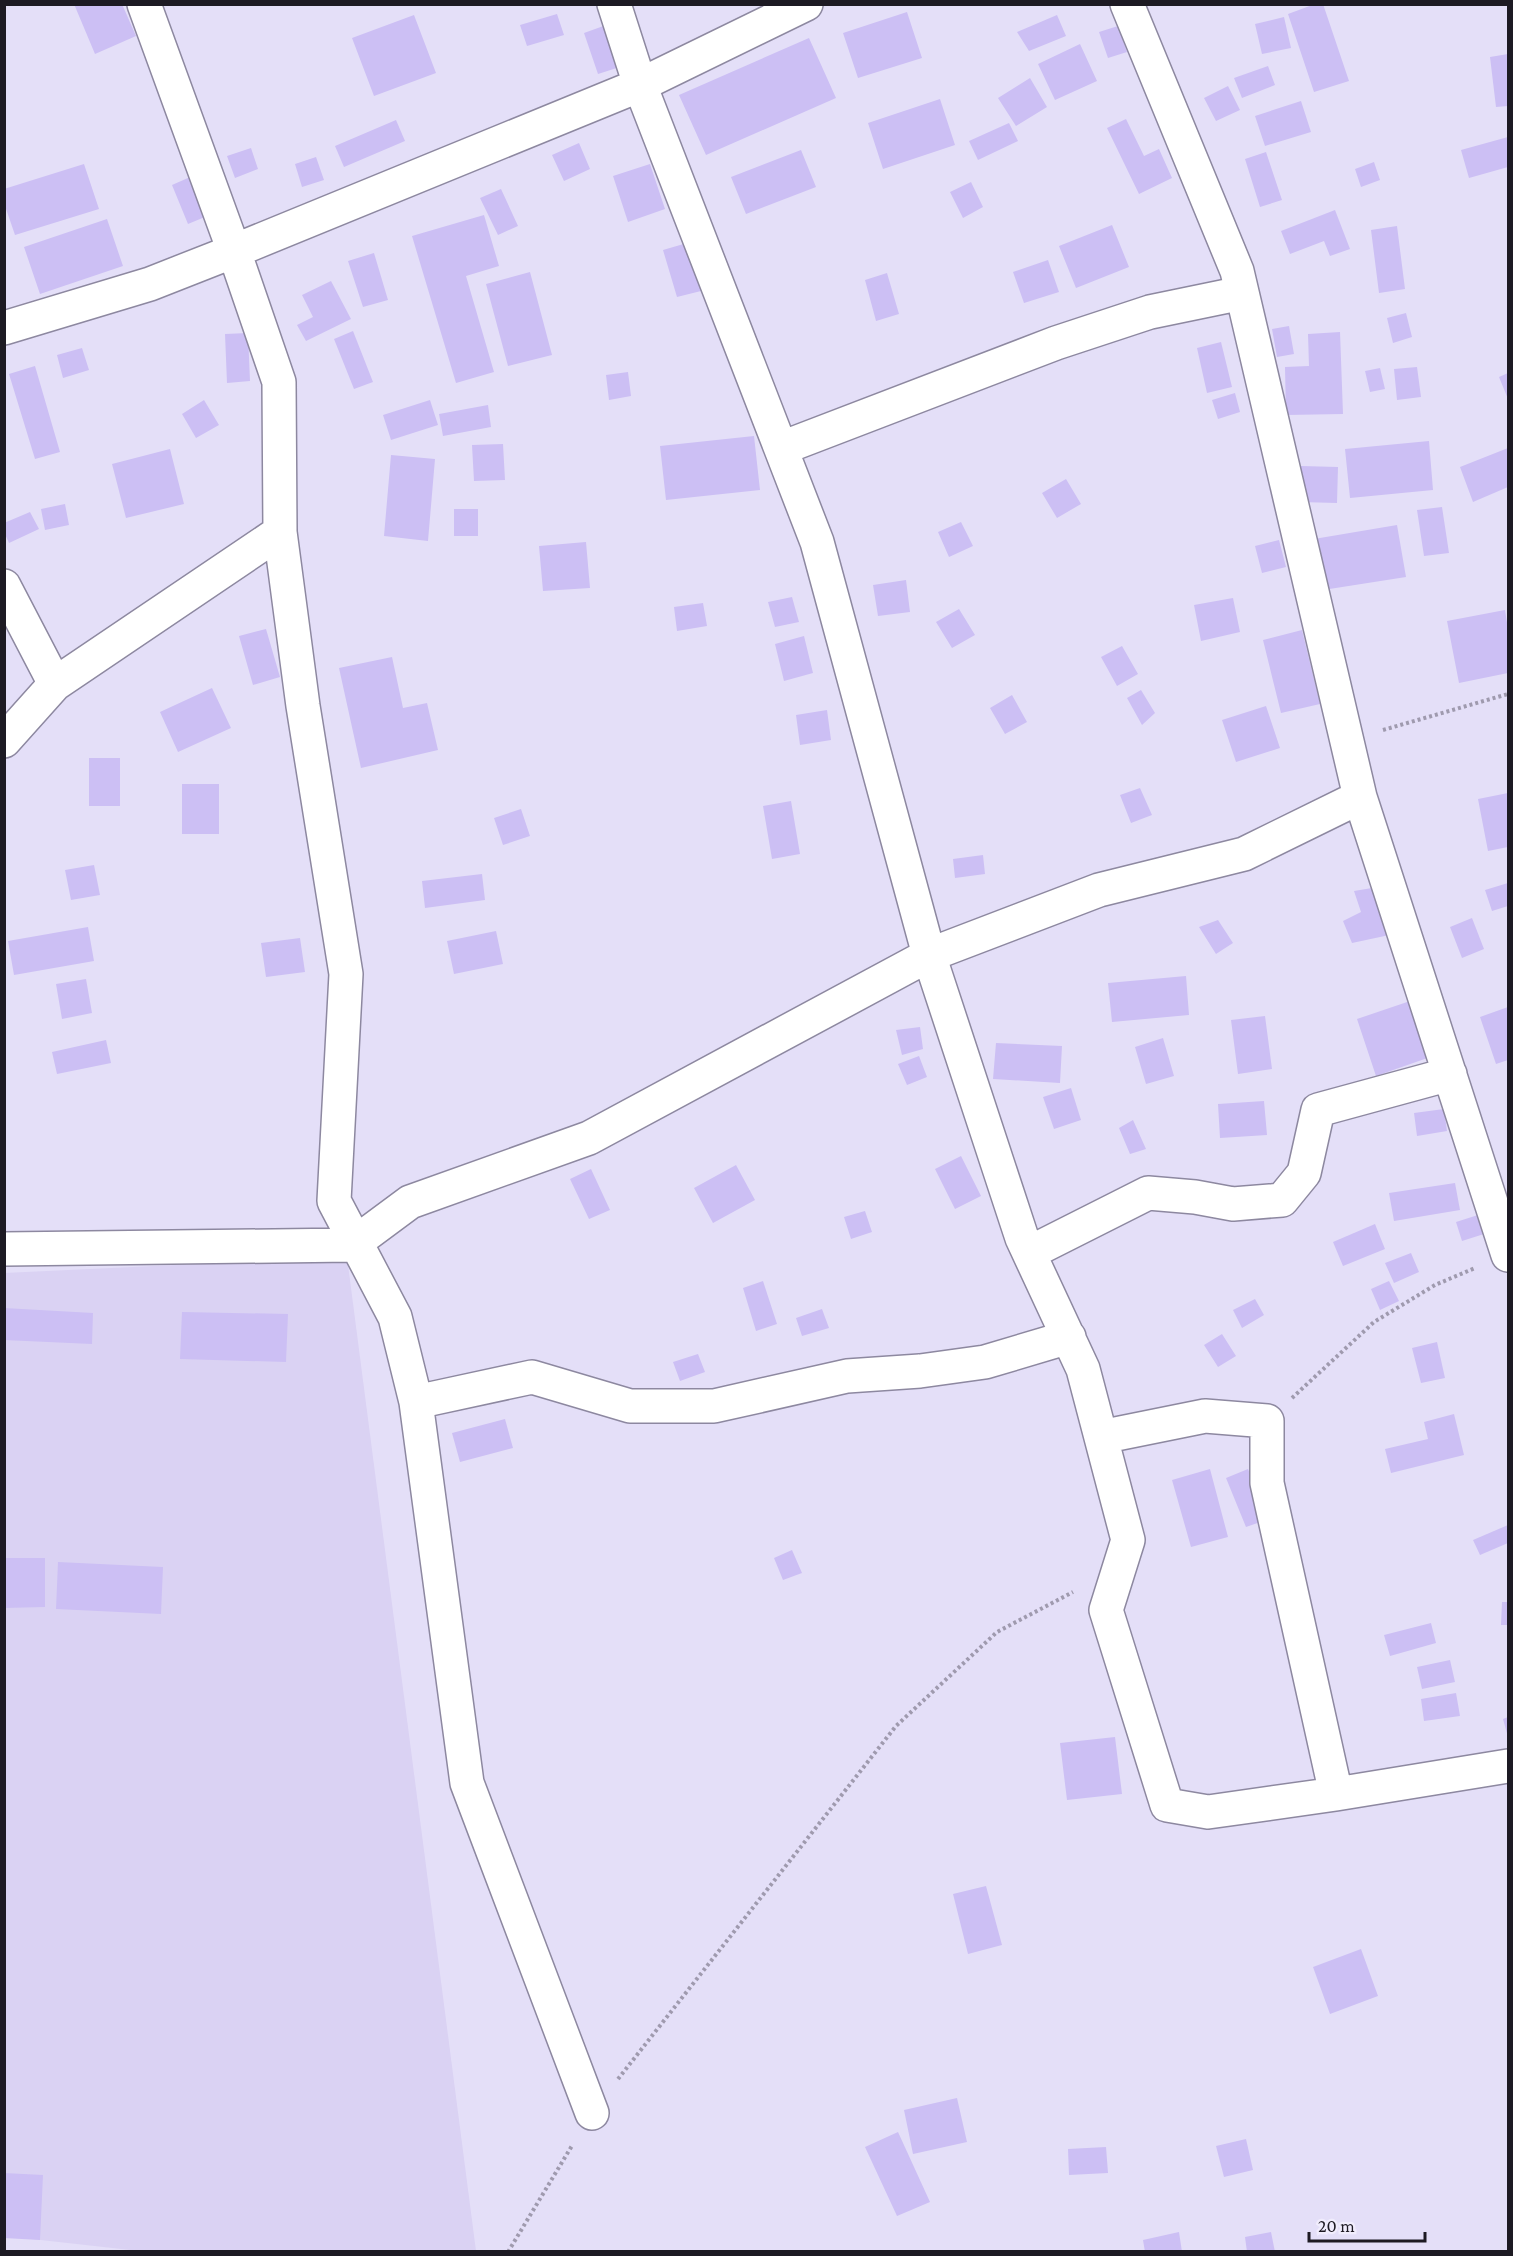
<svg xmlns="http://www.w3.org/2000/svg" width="1513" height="2256" font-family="'Crimson Pro',serif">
  <rect width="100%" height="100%" fill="#e4dff8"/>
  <path fill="#dad2f3" d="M347,1257L476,2251L148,2252L5,2236L4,1273Z"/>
  <path fill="#ccbff4" d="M74,4H122L136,36L95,54Z
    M1315,4H1323L1349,81L1314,92L1288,14Z
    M907,12L922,58L858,78L843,33Z
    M557,14L564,35L527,46L520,25Z
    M414,15L436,73L374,96L352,38Z
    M1057,15L1066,36L1029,51L1017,32Z
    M1284,17L1291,48L1262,54L1255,24Z
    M609,24L623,66L598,74L584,33Z
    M1118,26L1127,52L1108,58L1099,32Z
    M809,38L836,98L706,155L679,95Z
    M1080,44L1097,81L1055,100L1038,64Z
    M1508,54V106L1496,107L1490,57Z
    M1268,66L1275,85L1242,98L1234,78Z
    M1030,78L1047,107L1016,126L998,98Z
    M1228,86L1240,110L1216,121L1204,98Z
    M940,99L955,145L883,169L868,123Z
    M1301,101L1311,132L1265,146L1255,116Z
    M1126,119L1144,156L1159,149L1172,178L1139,194L1107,128Z
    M396,120L405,141L344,167L335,146Z
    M1009,123L1018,141L978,160L969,141Z
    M1508,137V167L1469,178L1461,150Z
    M579,143L590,169L564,181L552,155Z
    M251,148L258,169L235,178L227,156Z
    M801,150L816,187L746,214L731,177Z
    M1266,152L1282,200L1260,207L1245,159Z
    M316,157L324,180L302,187L295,164Z
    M1374,162L1380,180L1361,187L1355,169Z
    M84,164L99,209L15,235L4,203V189Z
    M650,164L665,209L628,222L613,176Z
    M213,167L229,207L188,224L172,185Z
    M971,182L983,207L963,218L950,192Z
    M501,189L518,226L498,235L480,198Z
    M1335,210L1350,249L1330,256L1324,241L1290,254L1281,231Z
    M484,215L499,266L466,276L494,372L456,383L412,236Z
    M107,219L123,266L40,294L24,247Z
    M1112,225L1129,267L1076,288L1059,246Z
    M1397,226L1405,289L1379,293L1371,230Z
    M687,243L701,291L677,297L663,250Z
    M374,253L388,300L363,307L348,261Z
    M1048,260L1059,292L1024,303L1013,272Z
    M530,272L552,355L508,366L486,284Z
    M887,273L899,314L876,321L865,280Z
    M331,281L351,319L306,341L297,325L313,317L302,295Z
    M1406,313L1412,337L1393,343L1387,318Z
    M1289,326L1294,354L1277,357L1272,329Z
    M353,331L373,382L354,389L334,339Z
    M1340,332L1343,414L1286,415L1285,367L1309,366L1308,334Z
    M248,333L250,381L227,383L225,334Z
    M1221,342L1232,387L1207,393L1197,348Z
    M82,348L89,370L63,378L57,355Z
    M35,366L60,452L35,459L9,374Z
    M1417,367L1421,397L1397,400L1394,369Z
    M1380,368L1385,389L1370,392L1365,371Z
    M628,372L631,396L609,400L606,375Z
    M1508,373V399L1499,377Z
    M1235,393L1240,412L1218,419L1212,400Z
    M204,400L219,425L196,438L182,414Z
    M430,400L438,425L391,440L383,415Z
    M488,405L491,427L443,436L439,414Z
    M754,436L760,490L666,500L660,446Z
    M1429,441L1433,490L1350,498L1345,449Z
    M503,444L505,480L474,481L472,445Z
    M1508,448V487L1473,502L1460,467Z
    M170,449L184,504L126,518L112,464Z
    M391,455L435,459L428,541L384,536Z
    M1301,466L1338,467L1337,503L1300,502Z
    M1066,479L1081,504L1057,518L1042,493Z
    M65,504L69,525L45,530L41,509Z
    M1442,507L1449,553L1424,556L1417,510Z
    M454,509H478V536H454Z
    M30,512L39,529L9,543L4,532V523Z
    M961,522L973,546L949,557L938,532Z
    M1397,525L1406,577L1323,590L1314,539Z
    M1279,540L1286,567L1262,573L1255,546Z
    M586,542L590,588L543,591L539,546Z
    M906,580L910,612L878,616L873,585Z
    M792,597L799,622L775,627L768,602Z
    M1233,598L1240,632L1201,641L1194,605Z
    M703,603L707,626L677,631L674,607Z
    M959,609L975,635L952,648L936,622Z
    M1505,610L1508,629V673L1459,683L1447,621Z
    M266,629L280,677L253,685L239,636Z
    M1302,630L1320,704L1281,713L1263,640Z
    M804,636L813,673L784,681L775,644Z
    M1122,646L1138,674L1117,686L1101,657Z
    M392,657L403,708L427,703L438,750L361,768L339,668Z
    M212,688L231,728L178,752L160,712Z
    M1141,690L1155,713L1142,725L1127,698Z
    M1012,695L1027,722L1005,734L990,708Z
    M1266,706L1280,748L1236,762L1222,720Z
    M827,710L831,740L800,745L796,715Z
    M89,758H120V806H89Z
    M182,784H219V834H182Z
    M1140,788L1152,815L1131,823L1120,795Z
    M1508,793V847L1488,851L1478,799Z
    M791,801L800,854L772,859L763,806Z
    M521,809L530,836L503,845L494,818Z
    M983,855L985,874L955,878L953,859Z
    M94,865L100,895L71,900L65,870Z
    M482,874L485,900L425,908L422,881Z
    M1508,883V906L1492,911L1485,890Z
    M1378,887L1394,934L1352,943L1343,921L1361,912L1354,891Z
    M1472,918L1484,949L1462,958L1450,927Z
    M1218,920L1233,943L1216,954L1199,927Z
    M88,927L94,961L14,975L8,941Z
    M496,931L503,964L454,974L447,941Z
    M300,938L305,972L266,977L261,943Z
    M1186,976L1189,1015L1112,1022L1108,983Z
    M86,979L92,1013L62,1019L56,984Z
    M1416,999L1436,1055L1376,1076L1357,1019Z
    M1508,1007V1060L1496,1064L1480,1017Z
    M1265,1016L1272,1069L1238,1074L1231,1020Z
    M920,1027L923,1049L902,1055L896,1030Z
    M1163,1038L1174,1076L1146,1084L1135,1047Z
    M106,1040L111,1063L57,1074L52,1052Z
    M996,1043L1062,1046L1060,1083L993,1079Z
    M919,1056L927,1077L907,1085L898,1064Z
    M1071,1088L1081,1120L1054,1129L1043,1097Z
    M1264,1101L1267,1135L1220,1138L1218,1104Z
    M1444,1109L1447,1131L1417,1136L1414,1113Z
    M1133,1120L1146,1149L1130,1154L1119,1128Z
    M961,1156L981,1196L955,1209L935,1169Z
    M736,1165L755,1200L713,1223L694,1188Z
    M591,1169L610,1210L589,1219L570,1179Z
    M1455,1183L1460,1210L1394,1221L1389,1193Z
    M865,1211L872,1232L851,1239L844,1217Z
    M1478,1215L1484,1234L1462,1241L1456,1222Z
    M1375,1224L1385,1249L1343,1266L1333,1242Z
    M1411,1253L1419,1272L1394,1283L1385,1263Z
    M763,1281L777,1324L756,1331L743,1288Z
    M1389,1281L1399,1301L1380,1310L1371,1289Z
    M1255,1299L1264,1315L1242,1328L1233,1310Z
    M4,1308L93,1313L92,1344L4,1340Z
    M822,1309L829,1328L802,1336L796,1318Z
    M182,1312L288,1314L286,1362L180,1359Z
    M1222,1334L1236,1356L1218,1367L1204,1345Z
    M1437,1342L1445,1378L1421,1383L1412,1348Z
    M698,1354L705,1372L680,1381L673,1362Z
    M1454,1414L1464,1455L1391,1473L1385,1449L1428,1439L1424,1422Z
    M505,1419L513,1448L460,1462L452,1433Z
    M1210,1469L1228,1537L1191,1547L1172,1480Z
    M1248,1469L1269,1519L1246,1527L1226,1478Z
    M1508,1525V1543L1480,1555L1473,1540Z
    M792,1550L802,1573L783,1580L774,1558Z
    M4,1558H45V1607L4,1608Z
    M58,1562L163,1567L161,1614L56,1609Z
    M1502,1602H1508V1625H1501Z
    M1431,1623L1436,1643L1390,1656L1384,1635Z
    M1450,1660L1455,1682L1422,1689L1417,1667Z
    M1456,1693L1460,1716L1424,1721L1421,1699Z
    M1508,1717V1737L1503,1719Z
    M1115,1737L1122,1794L1067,1800L1060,1743Z
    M986,1886L1002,1945L968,1954L953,1894Z
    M1361,1949L1378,1996L1330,2014L1313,1967Z
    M957,2098L967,2142L913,2154L904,2110Z
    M898,2132L930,2202L897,2216L865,2147Z
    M1246,2139L1253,2170L1224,2177L1216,2146Z
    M1106,2147L1108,2173L1069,2175L1068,2149Z
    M4,2173L43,2175L40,2240L4,2238Z
    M1179,2232L1182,2252H1145L1143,2240Z
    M1271,2232L1275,2252H1247L1245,2237Z"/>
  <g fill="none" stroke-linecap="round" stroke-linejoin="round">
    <g stroke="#8d88a0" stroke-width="36">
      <path id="minor" d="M614,4L640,85L817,542L929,955L1022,1238L1083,1369L1128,1540L1106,1610L1167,1805L1208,1812L1336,1794L1508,1766
        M1127,4L1237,271L1360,797L1508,1255
        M4,328L150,284L234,251L640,85L806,4
        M782,448L1056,343L1150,312L1242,293
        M280,532L303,706L346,974L334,1201L395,1317L416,1402L467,1783L592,2113
        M4,586L55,684
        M4,741L55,684L280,532L279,382L234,251L144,4
        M4,1249L352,1245L410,1202L589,1138L929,955L1099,890L1244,854L1360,797
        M1029,1253L1148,1193L1195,1197L1233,1204L1282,1200L1304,1173L1318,1110L1450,1074
        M416,1402L532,1377L630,1406H714L847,1376L920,1371L985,1362L1069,1337
        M1101,1437L1205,1416L1267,1421V1483L1336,1794"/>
    </g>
    <path stroke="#9f9aae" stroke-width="4" stroke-dasharray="3 3" stroke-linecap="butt" d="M1383,730L1508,694
      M1292,1398L1374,1322L1435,1285L1475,1268
      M618,2079L896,1726L997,1632L1073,1592
      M508,2252L573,2144"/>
    <use href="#minor" stroke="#fff" stroke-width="33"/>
  </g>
  <rect width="1513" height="2256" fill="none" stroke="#1d1a23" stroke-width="12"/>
  <path d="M1309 2232v9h116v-9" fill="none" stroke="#1d1a23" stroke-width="3"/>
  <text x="1318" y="2232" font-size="18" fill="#1d1a23" stroke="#f1edfd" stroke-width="4.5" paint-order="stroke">20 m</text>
</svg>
